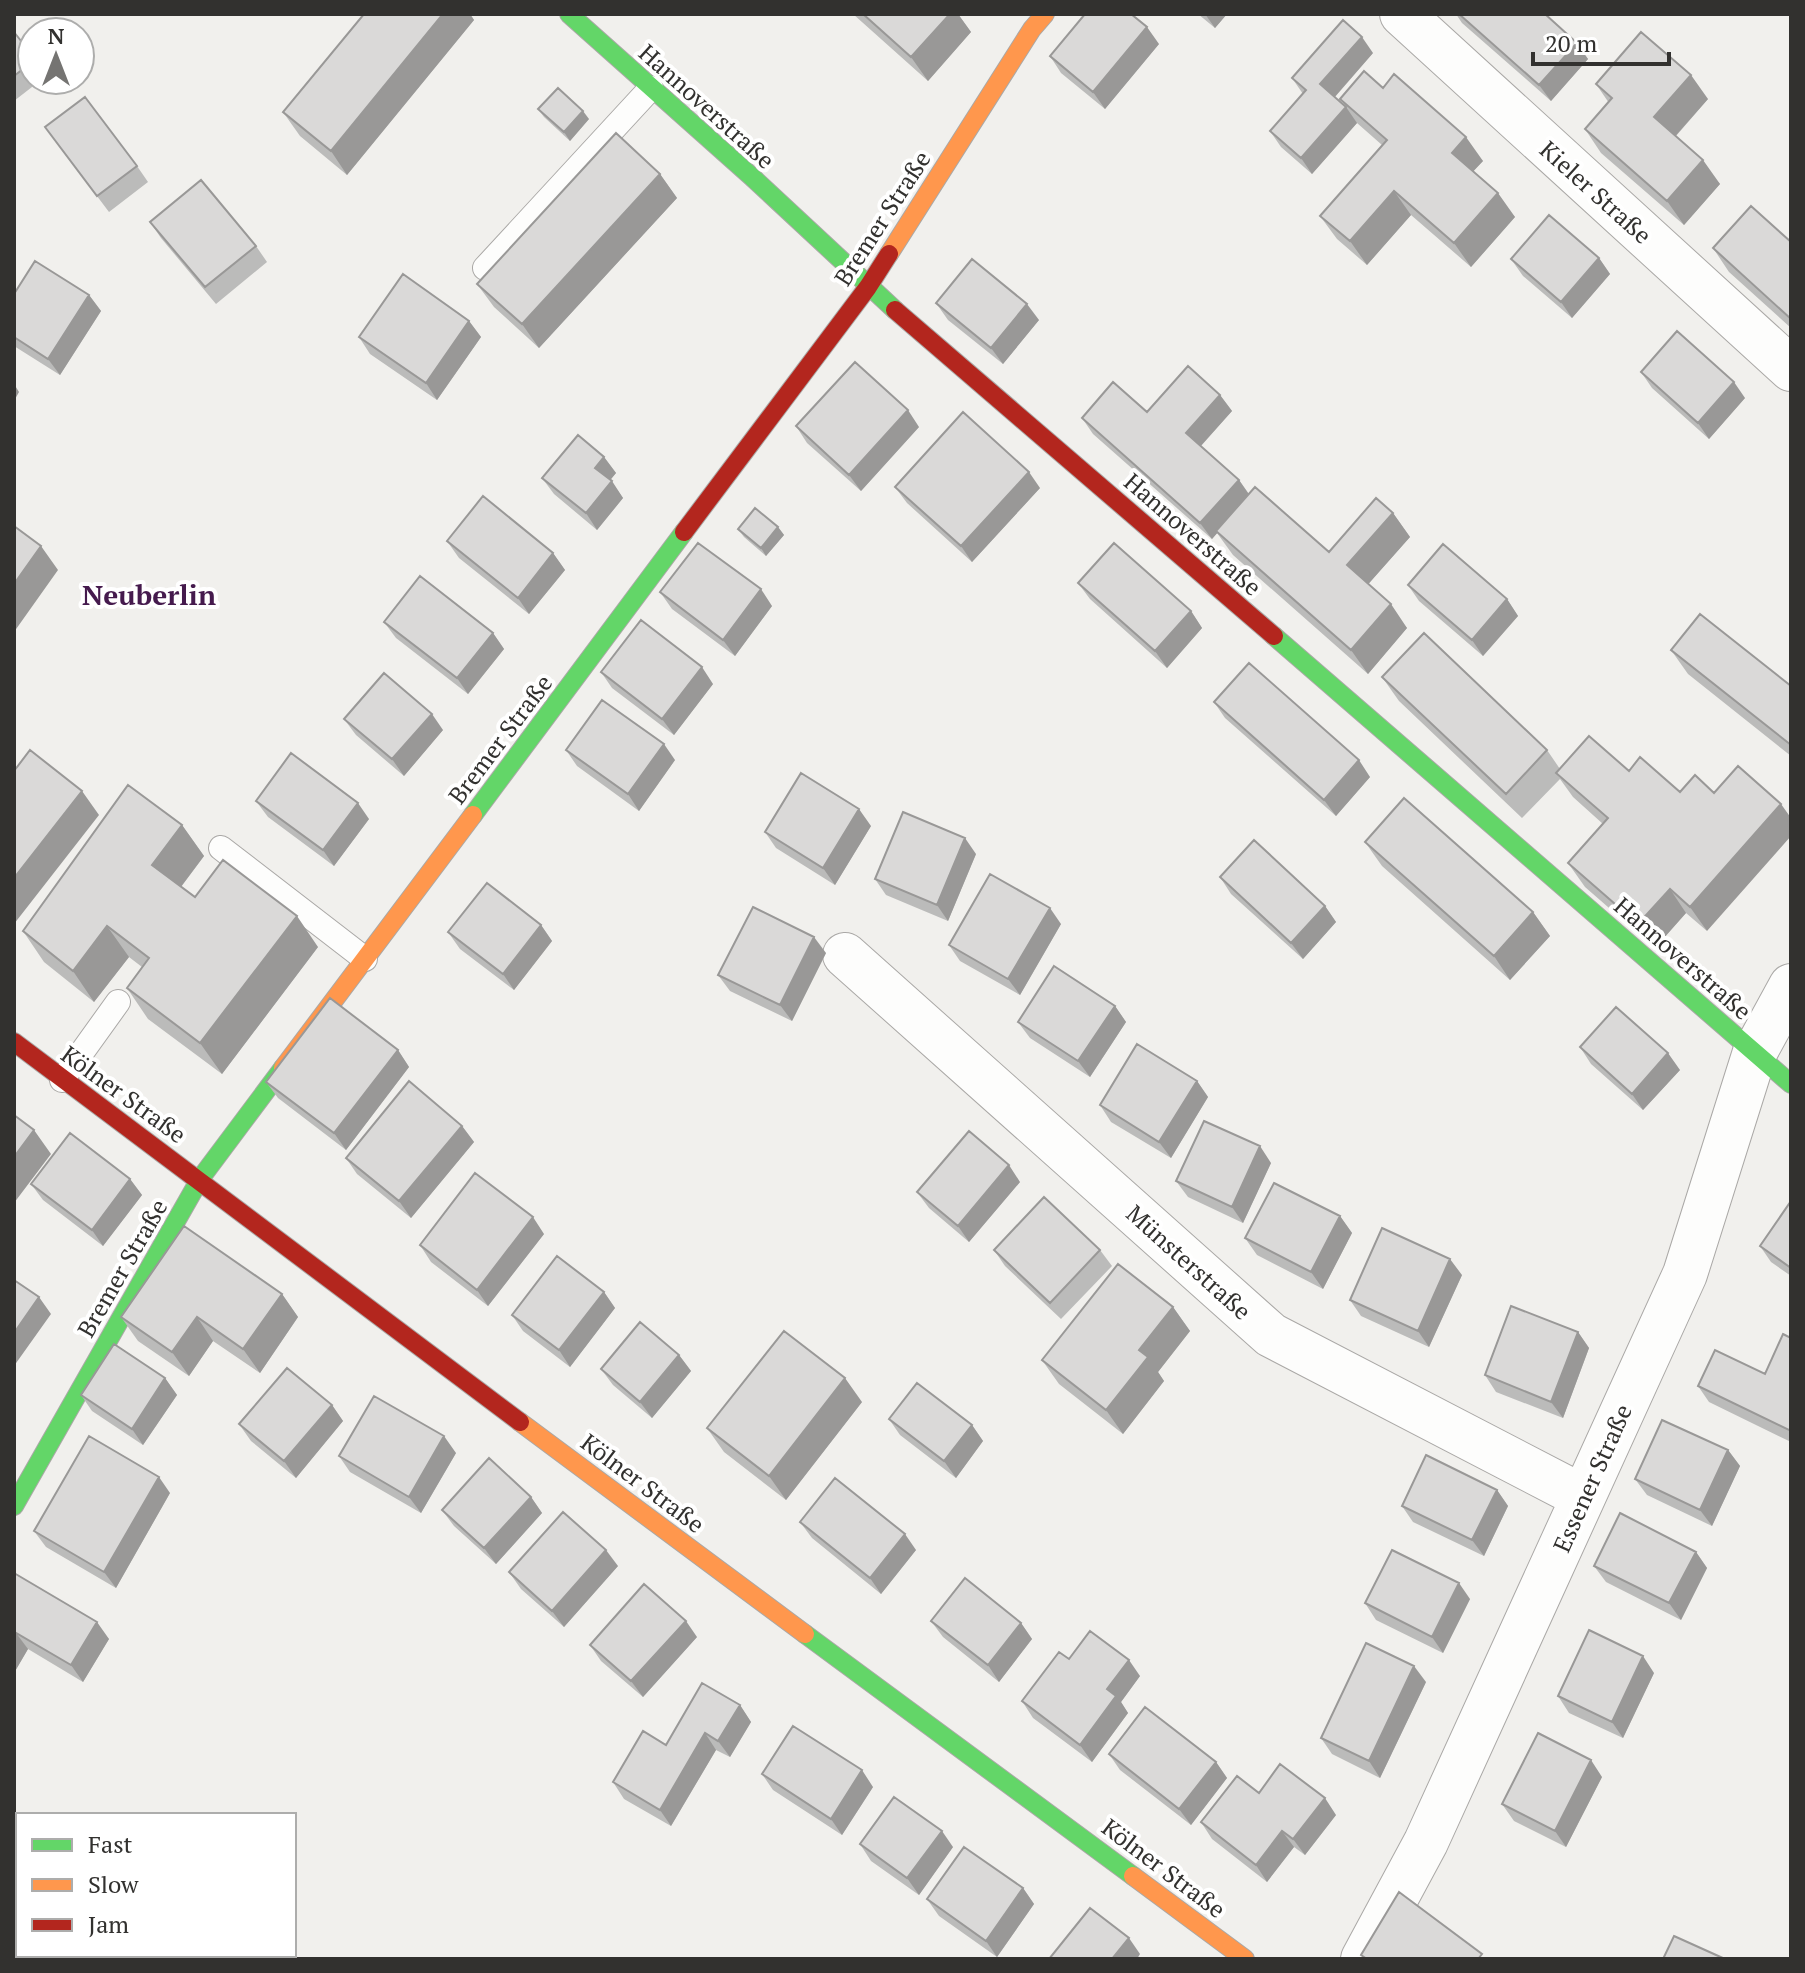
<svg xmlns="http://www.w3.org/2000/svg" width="1805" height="1973" font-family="'PT Serif',serif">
  <rect width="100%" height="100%" fill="#f1f0ed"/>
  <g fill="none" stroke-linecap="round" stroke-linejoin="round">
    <g stroke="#aaa8a6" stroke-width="26">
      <path id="lane" d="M485,268L651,88
        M221,848L365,959
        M62,1080L118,1002"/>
    </g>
    <g stroke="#aaa8a6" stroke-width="46">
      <path id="street" d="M1402,14L1791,369
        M845,955L1271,1335L1583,1497
        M1363,1959L1426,1842L1685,1274L1755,1052L1791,986"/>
    </g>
    <g stroke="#aaa8a6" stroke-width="20">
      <path id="fast" d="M569,14L752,177L895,310
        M1274,636L1791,1084
        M473,815L684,532
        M14,1506L200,1179L283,1068
        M805,1634L1133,1876"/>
    </g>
    <g stroke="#aaa8a6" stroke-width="20">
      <path id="slow" d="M889,254L1032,29L1045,14
        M283,1068L473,815
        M520,1422L805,1634
        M1133,1876L1245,1959"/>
    </g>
    <g stroke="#aaa8a6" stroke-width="20">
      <path id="jam" d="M895,310L1274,636
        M684,532L868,287L889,254
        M14,1042L520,1422"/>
    </g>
    <use href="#lane" stroke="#fdfdfc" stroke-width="24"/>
    <use href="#street" stroke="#fdfdfc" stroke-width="44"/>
    <use href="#fast" stroke="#63d668" stroke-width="18"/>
    <use href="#slow" stroke="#ff974d" stroke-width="18"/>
    <use href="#jam" stroke="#b3261e" stroke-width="18"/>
  </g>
  <path fill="#bbbbba" d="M364,14H470L474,20L347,175L300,136L283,112Z
    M853,14H958L971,32L928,81Z
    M1198,14H1227L1215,28Z
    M1456,14H1545L1588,59L1551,101L1462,23Z
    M14,32L32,55V80H41L14,101Z
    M1159,44L1105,109L1061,73L1050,56Z
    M1373,53L1335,97L1346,107L1340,99L1383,88L1483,161L1473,171L1515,217L1471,267L1411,215L1367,265L1337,239L1320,216L1382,145L1357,123L1312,174L1281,147L1270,131L1303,94L1292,78Z
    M1596,84L1708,99L1676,136L1720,184L1684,225L1601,153L1585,129L1609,103Z
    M538,109L589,119L570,141L544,117Z
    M45,127L137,166L148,182L109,212Z
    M660,174L677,198L539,348L494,307L477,284Z
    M150,222L256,246L267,262L216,304L161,238Z
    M1791,242V328L1729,272L1713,248Z
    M1599,258L1610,274L1572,318L1523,276L1511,259Z
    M14,294L89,295L101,311L60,375L14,346Z
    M936,303L1039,320L1003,364L948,320Z
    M469,321L481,337L437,400L370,354L359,337Z
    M1641,372L1745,398L1709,439L1652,388Z
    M1220,395L1232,411L1201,446L1239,480L1249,494L1329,552L1393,513L1410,537L1368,584L1407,628L1368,674L1233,555L1217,533L1212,539L1093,434L1082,418L1147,412Z
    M796,426L919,427L861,491L807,443Z
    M604,457L616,473L610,480L623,498L597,530L554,494L542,478Z
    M895,487L1040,488L972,562L907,503Z
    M778,527L784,535L766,556L744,537L738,529Z
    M447,541L553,553L565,570L529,614L459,558Z
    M1078,583L1191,611L1202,628L1167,668L1090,599Z
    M1408,585L1507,599L1518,616L1483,656L1419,601Z
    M660,592L772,606L735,656L672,609Z
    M384,622L493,633L504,649L468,694L396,638Z
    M1671,650L1791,686V756L1688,674Z
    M601,672L713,684L674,735L612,688Z
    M1382,677L1547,750L1560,769L1589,736L1707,931L1686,913L1655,948L1585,887L1568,863L1603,824L1573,797L1560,779L1522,818L1399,701Z
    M1214,702L1370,777L1336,816L1225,718Z
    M344,719L443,730L404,776L356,735Z
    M566,750L675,760L639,811L577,766Z
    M256,801L369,819L334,866L268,817Z
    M182,825L204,856L181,887L195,897L318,947L222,1074L148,1019L127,988L142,967L129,957L94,1002L44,962L23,931Z
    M871,826L835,885L776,848L765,832Z
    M1365,842L1533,912L1550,936L1510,980L1382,866Z
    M976,854L948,921L886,895L875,879Z
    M1220,877L1325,906L1336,922L1303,959L1231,894Z
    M1061,924L1020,995L960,961L949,945Z
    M541,925L552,941L514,990L460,949L448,932Z
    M826,953L792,1021L730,991L718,975Z
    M1115,1006L1126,1022L1090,1077L1030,1038L1018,1022Z
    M1580,1047L1680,1070L1643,1110L1591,1064Z
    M398,1050L409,1067L346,1150L278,1098L266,1082Z
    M1197,1081L1208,1097L1171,1158L1111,1122L1100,1105Z
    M462,1126L474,1142L411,1218L357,1174L346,1158Z
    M1271,1163L1243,1223L1188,1197L1176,1181Z
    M130,1179L142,1195L103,1246L43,1200L31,1184Z
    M1020,1182L969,1242L929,1208L917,1192Z
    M1791,1201V1276L1771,1262L1760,1246Z
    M1340,1216L1352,1233L1323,1289L1257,1255L1245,1238Z
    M544,1234L488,1306L431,1262L420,1245Z
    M994,1250H1100L1112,1266L1061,1319L1005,1266Z
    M1462,1275L1429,1347L1361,1316L1350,1300Z
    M604,1292L615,1308L570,1367L523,1331L512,1315Z
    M282,1294L298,1317L260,1373L213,1341L189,1376L138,1341L121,1317Z
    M1173,1307L1190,1331L1158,1372L1164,1381L1123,1434L1059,1384L1042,1360Z
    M1578,1332L1589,1348L1563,1418L1496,1392L1485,1375Z
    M1791,1338V1442L1709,1402L1698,1386L1765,1374Z
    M679,1355L691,1371L652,1418L613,1385L601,1369Z
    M165,1378L177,1395L143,1445L92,1411L81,1395Z
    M862,1402L786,1500L724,1452L707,1428Z
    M332,1405L343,1421L296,1478L251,1441L239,1424Z
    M889,1419L972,1425L983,1441L956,1478L900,1435Z
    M1728,1450L1740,1466L1712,1526L1647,1495L1635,1479Z
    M456,1453L421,1513L350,1472L339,1456Z
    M1497,1490L1508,1506L1484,1556L1413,1522L1402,1506Z
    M170,1493L116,1588L46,1547L34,1531Z
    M531,1497L542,1513L496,1564L454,1526L442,1510Z
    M800,1522L916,1550L881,1594L812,1538Z
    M1696,1552L1707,1568L1681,1620L1606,1582L1594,1566Z
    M618,1566L564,1627L521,1589L509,1572Z
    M14,1573L109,1639L83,1682L28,1649L14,1673Z
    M1470,1599L1443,1653L1376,1620L1365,1603Z
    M931,1621L1021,1623L1032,1639L999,1682L943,1637Z
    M697,1637L643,1697L601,1661L590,1645Z
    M1069,1659L1140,1676L1121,1702L1128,1713L1092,1762L1033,1718L1022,1701Z
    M1654,1673L1623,1738L1569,1713L1558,1696Z
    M1426,1682L1380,1778L1332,1754L1321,1738Z
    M740,1705L751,1722L730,1757L716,1750L671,1826L624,1799L613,1782L666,1745Z
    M1109,1754L1216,1762L1227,1778L1191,1825L1120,1770Z
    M762,1774L873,1787L842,1835L773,1790Z
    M1602,1777L1566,1847L1514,1821L1502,1804Z
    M1336,1815L1305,1855L1294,1847L1267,1882L1212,1839L1201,1822Z
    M860,1844L953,1847L919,1895L871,1861Z
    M1023,1888L1034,1904L997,1957L939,1916L927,1899Z
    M108,1955H180L177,1959H114Z"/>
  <path fill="#999897" d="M443,14H470L474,20L347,175L331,151Z
    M950,14H958L971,32L928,81L911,57Z
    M1205,14H1227L1215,28Z
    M1147,27L1159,44L1105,109L1093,92Z
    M1362,37L1373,53L1332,100L1320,84Z
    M1577,43L1588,59L1551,101L1539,85Z
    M1691,75L1708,99L1671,141L1654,117Z
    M1346,107L1357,123L1312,174L1301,158Z
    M583,111L589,119L570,141L564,132Z
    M1466,137L1483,161L1468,177L1452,153Z
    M1703,160L1720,184L1684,225L1667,201Z
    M660,174L677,198L539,348L522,324Z
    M1394,191L1411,215L1367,265L1350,241Z
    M1498,193L1515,217L1471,267L1454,243Z
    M1599,258L1610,274L1572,318L1561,302Z
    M89,295L101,311L60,375L48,359Z
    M1027,304L1039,320L1003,364L991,348Z
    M469,321L481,337L437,400L426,383Z
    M1734,382L1745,398L1709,439L1698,423Z
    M14,384L19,392L14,401Z
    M1220,395L1232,411L1198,449L1186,433Z
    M908,410L919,427L861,491L849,475Z
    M604,457L616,473L607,484L595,468Z
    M1029,472L1040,488L972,562L961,546Z
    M1239,480L1250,496L1212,539L1200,523Z
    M612,481L623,498L597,530L586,513Z
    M1393,513L1410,537L1364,589L1347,565Z
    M778,527L784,535L766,556L761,548Z
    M41,546L58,570L14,632V584Z
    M553,553L565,570L529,614L518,598Z
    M761,589L772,606L735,656L723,640Z
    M1507,599L1518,616L1483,656L1472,640Z
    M1391,604L1407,628L1368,674L1351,650Z
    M1191,611L1202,628L1167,668L1155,651Z
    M493,633L504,649L468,694L457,678Z
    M702,667L713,684L674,735L662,719Z
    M432,714L443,730L404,776L392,759Z
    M664,744L675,760L639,811L628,794Z
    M1359,760L1370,777L1336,816L1324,800Z
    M82,791L99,815L14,924V878Z
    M358,803L369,819L334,866L323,850Z
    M1781,804L1791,818V836L1707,931L1690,907Z
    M859,809L871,826L835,885L823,868Z
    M182,825L204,856L174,896L152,865Z
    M965,838L976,854L948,921L937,905Z
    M1670,889L1686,913L1655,948L1638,924Z
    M1325,906L1336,922L1303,959L1291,943Z
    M1050,908L1061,924L1020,995L1008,979Z
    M1533,912L1550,936L1510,980L1494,956Z
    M297,916L318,947L222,1074L200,1043Z
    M541,925L552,941L514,990L503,974Z
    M107,926L129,957L94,1002L73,971Z
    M814,937L826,953L792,1021L780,1005Z
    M1115,1006L1126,1022L1090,1077L1078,1061Z
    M398,1050L409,1067L346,1150L334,1133Z
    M1668,1053L1680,1070L1643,1110L1632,1094Z
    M1197,1081L1208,1097L1171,1158L1159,1142Z
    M462,1126L474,1142L411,1218L399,1201Z
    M34,1130L51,1154L14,1203V1157Z
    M1260,1146L1271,1163L1243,1223L1232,1207Z
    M1009,1165L1020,1182L969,1242L958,1226Z
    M130,1179L142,1195L103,1246L92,1230Z
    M1340,1216L1352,1233L1323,1289L1311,1272Z
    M533,1217L544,1234L488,1306L477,1290Z
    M1450,1259L1462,1275L1429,1347L1418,1331Z
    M604,1292L615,1308L570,1367L559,1350Z
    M282,1294L298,1317L260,1373L243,1349Z
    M39,1297L51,1314L14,1366V1333Z
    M1173,1307L1190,1331L1158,1372L1164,1381L1123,1434L1106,1410L1139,1350Z
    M197,1317L213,1341L189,1376L172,1352Z
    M1578,1332L1589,1348L1563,1418L1551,1402Z
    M679,1355L691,1371L652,1418L640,1402Z
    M165,1378L177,1395L143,1445L132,1429Z
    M845,1378L862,1402L786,1500L769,1476Z
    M332,1405L343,1421L296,1478L284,1461Z
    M972,1425L983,1441L956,1478L944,1461Z
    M444,1436L456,1453L421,1513L409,1497Z
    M1728,1450L1740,1466L1712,1526L1700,1510Z
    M159,1477L170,1493L116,1588L104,1572Z
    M1497,1490L1508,1506L1484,1556L1472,1540Z
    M531,1497L542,1513L496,1564L484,1548Z
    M905,1534L916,1550L881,1594L870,1578Z
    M606,1550L618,1566L564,1627L552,1611Z
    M1696,1552L1707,1568L1681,1620L1669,1603Z
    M1459,1583L1470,1599L1443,1653L1432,1637Z
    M686,1621L697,1637L643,1697L631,1681Z
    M97,1622L109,1639L83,1682L71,1665Z
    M1021,1623L1032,1639L999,1682L988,1665Z
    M16,1633L28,1649L14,1673V1637Z
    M1643,1656L1654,1673L1623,1738L1612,1722Z
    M1129,1660L1140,1676L1121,1702L1128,1713L1092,1762L1080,1745L1107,1689Z
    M1414,1666L1426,1682L1380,1778L1369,1761Z
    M740,1705L751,1722L730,1757L718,1741Z
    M705,1733L716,1750L671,1826L660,1810Z
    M1591,1760L1602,1777L1566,1847L1555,1831Z
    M1216,1762L1227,1778L1191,1825L1179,1809Z
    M862,1770L873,1787L842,1835L831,1819Z
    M1325,1798L1336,1815L1305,1855L1293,1839Z
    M942,1831L953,1847L919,1895L907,1878Z
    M1282,1831L1294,1847L1267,1882L1256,1865Z
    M1023,1888L1034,1904L997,1957L986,1941Z
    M1129,1938L1140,1954L1137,1959H1112Z
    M156,1955H180L177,1959H154Z"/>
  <path fill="#dad9d8" stroke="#999897" stroke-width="2" d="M364,14H443L331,151L283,112Z
    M863,14H950L911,57Z
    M1085,14H1131L1147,27L1093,92L1050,56Z
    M1459,14H1545L1577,43L1539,85Z
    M1343,20L1362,37L1320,84L1346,107L1301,158L1270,131L1306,90L1292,78Z
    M14,32L32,55V62L14,76Z
    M1641,32L1691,75L1654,117L1703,160L1667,201L1585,129L1612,98L1596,84Z
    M1364,71L1383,88L1394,74L1466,137L1452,153L1498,193L1454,243L1394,191L1350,241L1320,216L1387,140L1340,99Z
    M558,88L583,111L564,132L538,109Z
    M85,97L137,166L97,196L45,127Z
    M616,133L660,174L522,324L477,284Z
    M201,180L256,246L205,287L150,222Z
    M1751,206L1791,242V319L1713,248Z
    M1549,215L1599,258L1561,302L1511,259Z
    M972,259L1027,304L991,348L936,303Z
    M35,261L89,295L48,359L14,337V294Z
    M403,274L469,321L426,383L359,337Z
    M1677,331L1734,382L1698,423L1641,372Z
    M855,362L908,410L849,475L796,426Z
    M1188,366L1220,395L1186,433L1239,480L1200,523L1082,418L1113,382L1147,412Z
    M963,412L1029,472L961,546L895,487Z
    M578,435L604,457L595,468L612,481L586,513L542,478Z
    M1255,487L1329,552L1376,498L1393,513L1347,565L1391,604L1351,650L1216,531Z
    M483,496L553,553L518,598L447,541Z
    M755,508L778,527L761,548L738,529Z
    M14,526L41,546L14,584Z
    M698,543L761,589L723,640L660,592Z
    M1114,543L1191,611L1155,651L1078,583Z
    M1443,544L1507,599L1472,640L1408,585Z
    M420,576L493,633L457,678L384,622Z
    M1700,614L1791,686V745L1671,650Z
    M641,620L702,667L662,719L601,672Z
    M1424,633L1547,750L1506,794L1382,677Z
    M1249,663L1359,760L1324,800L1214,702Z
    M384,673L432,714L392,759L344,719Z
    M602,700L664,744L628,794L566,750Z
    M1589,736L1629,771L1640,757L1680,792L1695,775L1714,793L1738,766L1781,804L1690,907L1670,889L1638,924L1568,863L1608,818L1556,773Z
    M30,750L82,791L14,878V771Z
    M291,753L358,803L323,850L256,801Z
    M801,773L859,809L823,868L765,832Z
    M128,785L182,825L152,865L195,897L223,860L297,916L200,1043L127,988L149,958L107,926L73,971L23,931Z
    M1404,798L1533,912L1494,956L1365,842Z
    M903,812L965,838L937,905L875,879Z
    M1254,840L1325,906L1291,943L1220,877Z
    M990,874L1050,908L1008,979L949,945Z
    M487,883L541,925L503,974L448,932Z
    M753,907L814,937L780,1005L718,975Z
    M1054,966L1115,1006L1078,1061L1018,1022Z
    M330,998L398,1050L334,1133L266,1082Z
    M1616,1007L1668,1053L1632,1094L1580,1047Z
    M1137,1044L1197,1081L1159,1142L1100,1105Z
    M409,1081L462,1126L399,1201L346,1158Z
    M14,1115L34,1130L14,1157Z
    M1204,1121L1260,1146L1232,1207L1176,1181Z
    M969,1131L1009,1165L958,1226L917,1192Z
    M70,1133L130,1179L92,1230L31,1184Z
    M475,1173L533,1217L477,1290L420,1245Z
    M1274,1183L1340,1216L1311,1272L1245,1238Z
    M1044,1197L1100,1250L1050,1303L994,1250Z
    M1791,1201V1268L1760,1246Z
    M184,1226L282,1294L243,1349L197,1317L172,1352L121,1317Z
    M1382,1228L1450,1259L1418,1331L1350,1300Z
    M557,1256L604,1292L559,1350L512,1315Z
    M1118,1264L1173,1307L1139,1350L1148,1357L1106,1410L1042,1360Z
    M14,1280L39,1297L14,1333Z
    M1511,1306L1578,1332L1551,1402L1485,1375Z
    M640,1322L679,1355L640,1402L601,1369Z
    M784,1331L845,1378L769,1476L707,1428Z
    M1783,1334L1791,1338V1431L1698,1386L1715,1350L1765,1374Z
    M114,1344L165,1378L132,1429L81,1395Z
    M287,1368L332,1405L284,1461L239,1424Z
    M917,1383L972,1425L944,1461L889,1419Z
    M374,1396L444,1436L409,1497L339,1456Z
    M1662,1420L1728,1450L1700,1510L1635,1479Z
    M89,1436L159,1477L104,1572L34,1531Z
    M1426,1455L1497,1490L1472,1540L1402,1506Z
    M489,1458L531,1497L484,1548L442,1510Z
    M835,1478L905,1534L870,1578L800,1522Z
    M563,1512L606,1550L552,1611L509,1572Z
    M1620,1513L1696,1552L1669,1603L1594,1566Z
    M1392,1550L1459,1583L1432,1637L1365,1603Z
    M14,1573L97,1622L71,1665L16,1633L14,1637Z
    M965,1578L1021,1623L988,1665L931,1621Z
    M644,1584L686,1621L631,1681L590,1645Z
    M1589,1630L1643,1656L1612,1722L1558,1696Z
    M1090,1631L1129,1660L1107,1689L1116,1696L1080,1745L1022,1701L1059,1652L1069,1659Z
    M1366,1643L1414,1666L1369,1761L1321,1738Z
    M702,1683L740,1705L718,1741L705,1733L660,1810L613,1782L643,1731L666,1745Z
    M1145,1707L1216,1762L1179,1809L1109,1754Z
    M793,1726L862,1770L831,1819L762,1774Z
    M1538,1733L1591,1760L1555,1831L1502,1804Z
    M1280,1764L1325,1798L1293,1839L1282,1831L1256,1865L1201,1822L1237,1776L1259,1793Z
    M894,1797L942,1831L907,1878L860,1844Z
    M964,1847L1023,1888L986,1941L927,1899Z
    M18,1867V1886L14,1883V1873Z
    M1399,1892L1482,1954L1478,1959H1367L1361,1955Z
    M1090,1908L1129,1938L1112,1959H1049Z
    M1674,1936L1725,1959H1663Z
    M120,1955H156L154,1959H126Z
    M202,1955H222L228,1959H199Z"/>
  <g text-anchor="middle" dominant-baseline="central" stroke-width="8" stroke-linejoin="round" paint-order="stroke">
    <g font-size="24" fill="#32312f" stroke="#fff">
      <text transform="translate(707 106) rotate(42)">Hannoverstraße</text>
      <text transform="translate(1596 192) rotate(42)">Kieler Straße</text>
      <text transform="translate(882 218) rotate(-57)">Bremer Straße</text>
      <text transform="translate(1193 534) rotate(41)">Hannoverstraße</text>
      <text transform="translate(500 739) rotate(-53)">Bremer Straße</text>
      <text transform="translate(1683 958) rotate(41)">Hannoverstraße</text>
      <text transform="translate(124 1094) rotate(36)">Kölner Straße</text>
      <text transform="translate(1189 1262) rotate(42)">Münsterstraße</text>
      <text transform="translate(122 1268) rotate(-60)">Bremer Straße</text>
      <text transform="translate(1592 1478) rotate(-66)">Essener Straße</text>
      <text transform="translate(643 1483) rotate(37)">Kölner Straße</text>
      <text transform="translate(1164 1868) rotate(37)">Kölner Straße</text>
    </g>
    <g font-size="28" font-weight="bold" fill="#451a4d" stroke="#fff">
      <text x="149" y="594">Neuberlin</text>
    </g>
  </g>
  <rect width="1805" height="1973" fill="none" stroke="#32312f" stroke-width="32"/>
  <rect x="16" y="1813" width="280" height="144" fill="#ffffff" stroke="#adadac" stroke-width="2"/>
  <rect x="32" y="1839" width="40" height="12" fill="#63d668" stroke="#adadac" stroke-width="2"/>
  <text x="88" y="1853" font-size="24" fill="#32312f">Fast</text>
  <rect x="32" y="1879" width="40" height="12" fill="#ff974d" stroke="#adadac" stroke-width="2"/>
  <text x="88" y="1893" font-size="24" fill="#32312f">Slow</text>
  <rect x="32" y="1919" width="40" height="12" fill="#b3261e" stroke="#adadac" stroke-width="2"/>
  <text x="88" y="1933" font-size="24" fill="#32312f">Jam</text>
  <g transform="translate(56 56)"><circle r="38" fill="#ffffff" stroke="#adadac" stroke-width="2"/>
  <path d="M0-6L14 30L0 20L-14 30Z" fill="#757472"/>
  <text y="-12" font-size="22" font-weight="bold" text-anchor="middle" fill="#32312f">N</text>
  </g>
  <path d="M1533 52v12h136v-12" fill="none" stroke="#32312f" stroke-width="4"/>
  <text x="1545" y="52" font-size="24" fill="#32312f" stroke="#ffffff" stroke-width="6" paint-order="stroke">20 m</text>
</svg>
